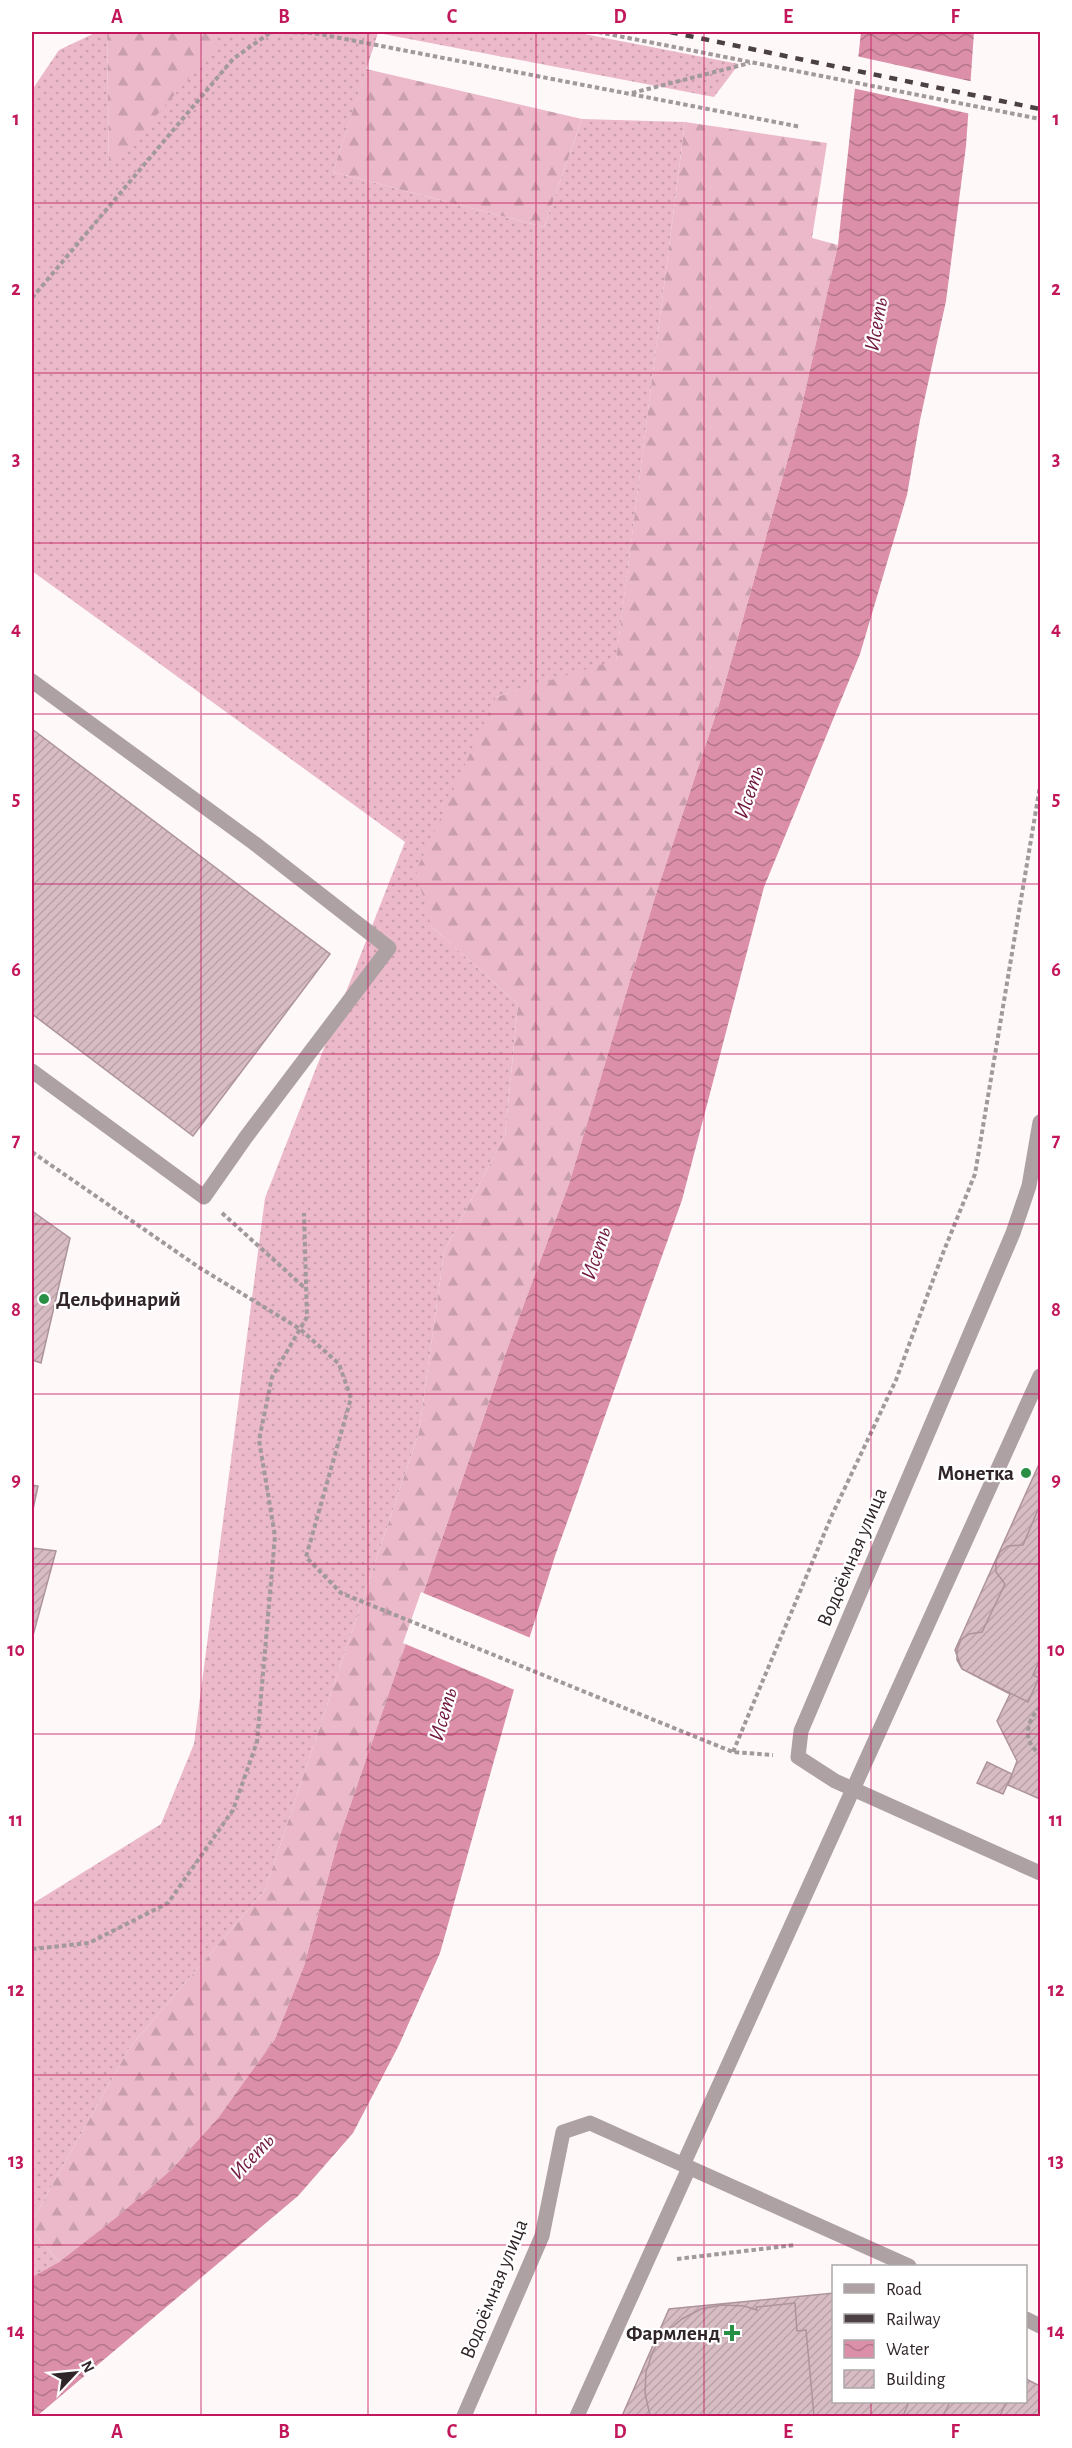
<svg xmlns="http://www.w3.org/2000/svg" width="1072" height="2448" font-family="'Alegreya Sans',sans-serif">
  <defs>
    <pattern id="grass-dots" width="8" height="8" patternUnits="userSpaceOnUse" patternTransform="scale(1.5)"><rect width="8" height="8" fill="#ebb9c9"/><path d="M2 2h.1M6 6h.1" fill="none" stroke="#ca9fad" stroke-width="1.8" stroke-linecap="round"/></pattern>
    <pattern id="forest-firs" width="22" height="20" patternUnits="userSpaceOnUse" patternTransform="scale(1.5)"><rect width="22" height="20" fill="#ebb9c9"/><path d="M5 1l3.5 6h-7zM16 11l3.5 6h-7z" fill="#ca9fad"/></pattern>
    <pattern id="water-waves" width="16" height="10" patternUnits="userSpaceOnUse" patternTransform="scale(1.5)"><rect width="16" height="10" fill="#db8fa8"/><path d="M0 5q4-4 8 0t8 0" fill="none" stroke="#b27589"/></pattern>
    <pattern id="building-hatch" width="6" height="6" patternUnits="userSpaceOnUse" patternTransform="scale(1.5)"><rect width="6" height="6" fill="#d8bcc4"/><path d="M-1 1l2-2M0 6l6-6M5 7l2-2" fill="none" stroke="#baa1a8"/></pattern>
  </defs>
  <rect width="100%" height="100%" fill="#fef8f9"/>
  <path fill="url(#grass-dots)" d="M97,32H107L109,168L215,47L205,32H574L739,64L714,97L378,33L333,172L544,227L582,119L685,122L616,661L496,697L431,926L518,1004L505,1135L444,1252L419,1432L265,1890L130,2047L32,2221V1904L161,1824L194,1744L265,1198L405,842L32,571V90L59,50Z
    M32,2230L59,2262L32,2277Z"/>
  <path fill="url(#forest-firs)" d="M107,32H205L216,47L109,170Z
    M366,69L582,119L544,227L333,172Z
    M685,122L827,143L812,238L838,245L798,423L718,708L655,897L569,1184L508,1347L338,1841L304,1966L275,2039L218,2118L172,2169L118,2216L59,2262L32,2230V2221L130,2047L265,1890L419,1432L444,1252L505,1135L518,1004L431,926L416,871L496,697L616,660Z"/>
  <path fill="url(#water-waves)" d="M861,32H974L966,146L946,301L920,420L907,495L860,654L764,887L682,1200L555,1556L520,1668L440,1953L399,2045L353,2133L298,2196L37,2416H32V2277L59,2262L118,2216L172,2169L218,2118L275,2039L304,1966L338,1841L508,1347L569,1184L655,897L718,708L798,423L838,245Z"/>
  <path fill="#fef8f9" d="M856,56L974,82L971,114L852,88Z
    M421,1592L533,1639L517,1691L403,1643Z"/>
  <path fill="url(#building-hatch)" stroke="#ad939b" stroke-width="1.5" d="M32,729L330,954L193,1136L32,1014Z
    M32,1211L70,1238L41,1363L32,1360Z
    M1040,1462V1799L1008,1785L1017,1761L997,1721L1010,1694L962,1669L955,1650Z
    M32,1485L38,1486L32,1514Z
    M1040,1505V1659L1033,1675L1039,1678L1028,1702L962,1669L957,1660V1650L961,1640L969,1634L982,1632L1005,1584L996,1572V1561L1000,1552L1008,1546L1023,1545Z
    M32,1548L56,1551L32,1639Z
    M987,1762L1012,1774L1003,1794L977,1783Z
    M834,2293V2402H1026V2379L1040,2386V2416H622L669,2309Z
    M795,2303L797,2331L806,2330L814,2416H650L645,2393L646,2372L653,2351L665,2333L682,2319L701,2309L722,2305L744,2306L757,2310L756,2307Z
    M1026,2379L1040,2386V2416H1000L1006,2402H1026Z
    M909,2402H950L943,2416H903Z"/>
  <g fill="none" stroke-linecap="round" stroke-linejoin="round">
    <path stroke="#a1999b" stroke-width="4" stroke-dasharray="4.5 3" stroke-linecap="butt" d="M285,32L314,33L801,127
      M598,32L1040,119
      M632,93L750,63
      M32,298L233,59L271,32
      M32,1152L200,1268L300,1329L339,1364L351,1398L306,1557L341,1593L733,1752L773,1755
      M222,1213L306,1289
      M1040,1707C1026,1722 1022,1741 1040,1754
      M733,1752L832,1515L896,1380L943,1253L975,1174L1040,786
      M32,1949L89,1943L168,1903L233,1810L257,1742L275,1536L259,1440L272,1377L307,1317L304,1213
      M677,2259L795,2245"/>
    <path stroke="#ada1a4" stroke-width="15" d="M32,681L254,843L389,948L246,1137L204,1197L32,1071
      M683,2165L1040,1376
      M1026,2319L1040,2326
      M464,2416L542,2236L563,2132L590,2123L909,2266
      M577,2416L689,2168"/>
    <path stroke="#ada1a4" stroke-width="15" d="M1040,1122L1029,1186L1013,1233L801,1731L798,1757L835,1781L1040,1873"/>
    <path stroke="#4b4044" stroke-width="4.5" stroke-dasharray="8 8" stroke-linecap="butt" d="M670,32L1040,109"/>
  </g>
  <path fill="none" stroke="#c2185b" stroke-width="1.5" stroke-opacity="0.55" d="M201,32V2416M368,32V2416M536,32V2416M704,32V2416M871,32V2266M32,203H1040M32,373H1040M32,543H1040M32,714H1040M32,884H1040M32,1054H1040M32,1224H1040M32,1394H1040M32,1564H1040M32,1734H1040M32,1905H1040M32,2075H1040M32,2245H1040M871,2402V2416"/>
  <g fill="#298f45" stroke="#fff" stroke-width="2">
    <circle cx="44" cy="1299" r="6"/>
    <circle cx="1026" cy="1473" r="6"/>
    <path d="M729 2324h6v6h6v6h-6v6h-6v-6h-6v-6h6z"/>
  </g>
  <g text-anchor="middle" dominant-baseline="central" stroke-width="4.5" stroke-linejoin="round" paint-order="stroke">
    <g font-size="21" font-weight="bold" fill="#302529" stroke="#fff" text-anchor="end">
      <text x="56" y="1299" text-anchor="start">Дельфинарий</text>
      <text x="1014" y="1473">Монетка</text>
      <text x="720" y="2333">Фармленд</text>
    </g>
    <g font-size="21" fill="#302529" stroke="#fff">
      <text transform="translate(852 1557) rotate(-67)">Водоёмная улица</text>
      <text transform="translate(494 2289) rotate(-68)">Водоёмная улица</text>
    </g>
    <g font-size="22" font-style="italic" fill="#721a41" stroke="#fff">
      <text transform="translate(876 324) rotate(-80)">Исеть</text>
      <text transform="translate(749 792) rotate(-71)">Исеть</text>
      <text transform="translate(596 1253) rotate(-72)">Исеть</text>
      <text transform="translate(443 1714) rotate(-74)">Исеть</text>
      <text transform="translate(252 2156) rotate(-47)">Исеть</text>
    </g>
  </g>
  <rect width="1072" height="2448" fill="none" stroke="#ffffff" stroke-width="66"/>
  <rect x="832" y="2265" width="195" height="138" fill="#ffffff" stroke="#aca8a9" stroke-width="1.5"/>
  <rect x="844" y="2284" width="30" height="9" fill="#ada1a4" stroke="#aca8a9" stroke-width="1.5"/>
  <text x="886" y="2295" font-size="18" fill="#302529">Road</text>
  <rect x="844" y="2314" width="30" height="9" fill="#4b4044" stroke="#aca8a9" stroke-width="1.5"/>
  <text x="886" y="2325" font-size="18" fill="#302529">Railway</text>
  <rect x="844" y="2340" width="30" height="18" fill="url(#water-waves)" stroke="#aca8a9" stroke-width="1.5"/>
  <text x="886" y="2355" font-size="18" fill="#302529">Water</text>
  <rect x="844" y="2370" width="30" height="18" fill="url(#building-hatch)" stroke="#aca8a9" stroke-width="1.5"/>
  <text x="886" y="2385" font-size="18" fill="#302529">Building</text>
  <g transform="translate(75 2373) rotate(64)" stroke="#ffffff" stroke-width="4.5" paint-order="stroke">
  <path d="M0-4.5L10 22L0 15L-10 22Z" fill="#302529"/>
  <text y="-9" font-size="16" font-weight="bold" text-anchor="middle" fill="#302529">N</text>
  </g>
  <rect x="33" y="33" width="1006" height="2382" fill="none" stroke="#c2185b" stroke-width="2"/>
  <g font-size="20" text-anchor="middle" font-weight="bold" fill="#c2185b">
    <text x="117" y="23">A</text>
    <text x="284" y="23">B</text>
    <text x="452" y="23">C</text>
    <text x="620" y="23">D</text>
    <text x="788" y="23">E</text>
    <text x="955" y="23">F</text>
    <text x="16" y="125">1</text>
    <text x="1056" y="125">1</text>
    <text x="16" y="295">2</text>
    <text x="1056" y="295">2</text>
    <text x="16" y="465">3</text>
    <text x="1056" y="465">3</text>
    <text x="16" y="635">4</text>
    <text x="1056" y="635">4</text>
    <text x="16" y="805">5</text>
    <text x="1056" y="805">5</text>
    <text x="16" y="976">6</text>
    <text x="1056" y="976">6</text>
    <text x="16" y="1146">7</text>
    <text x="1056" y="1146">7</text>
    <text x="16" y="1316">8</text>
    <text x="1056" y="1316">8</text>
    <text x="16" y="1486">9</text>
    <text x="1056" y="1486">9</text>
    <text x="16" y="1656">10</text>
    <text x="1056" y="1656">10</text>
    <text x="16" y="1826">11</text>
    <text x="1056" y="1826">11</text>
    <text x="16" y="1996">12</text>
    <text x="1056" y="1996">12</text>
    <text x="16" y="2167">13</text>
    <text x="1056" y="2167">13</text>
    <text x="16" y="2337">14</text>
    <text x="1056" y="2337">14</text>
    <text x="117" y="2438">A</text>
    <text x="284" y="2438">B</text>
    <text x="452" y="2438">C</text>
    <text x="620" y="2438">D</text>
    <text x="788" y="2438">E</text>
    <text x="955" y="2438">F</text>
  </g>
</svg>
